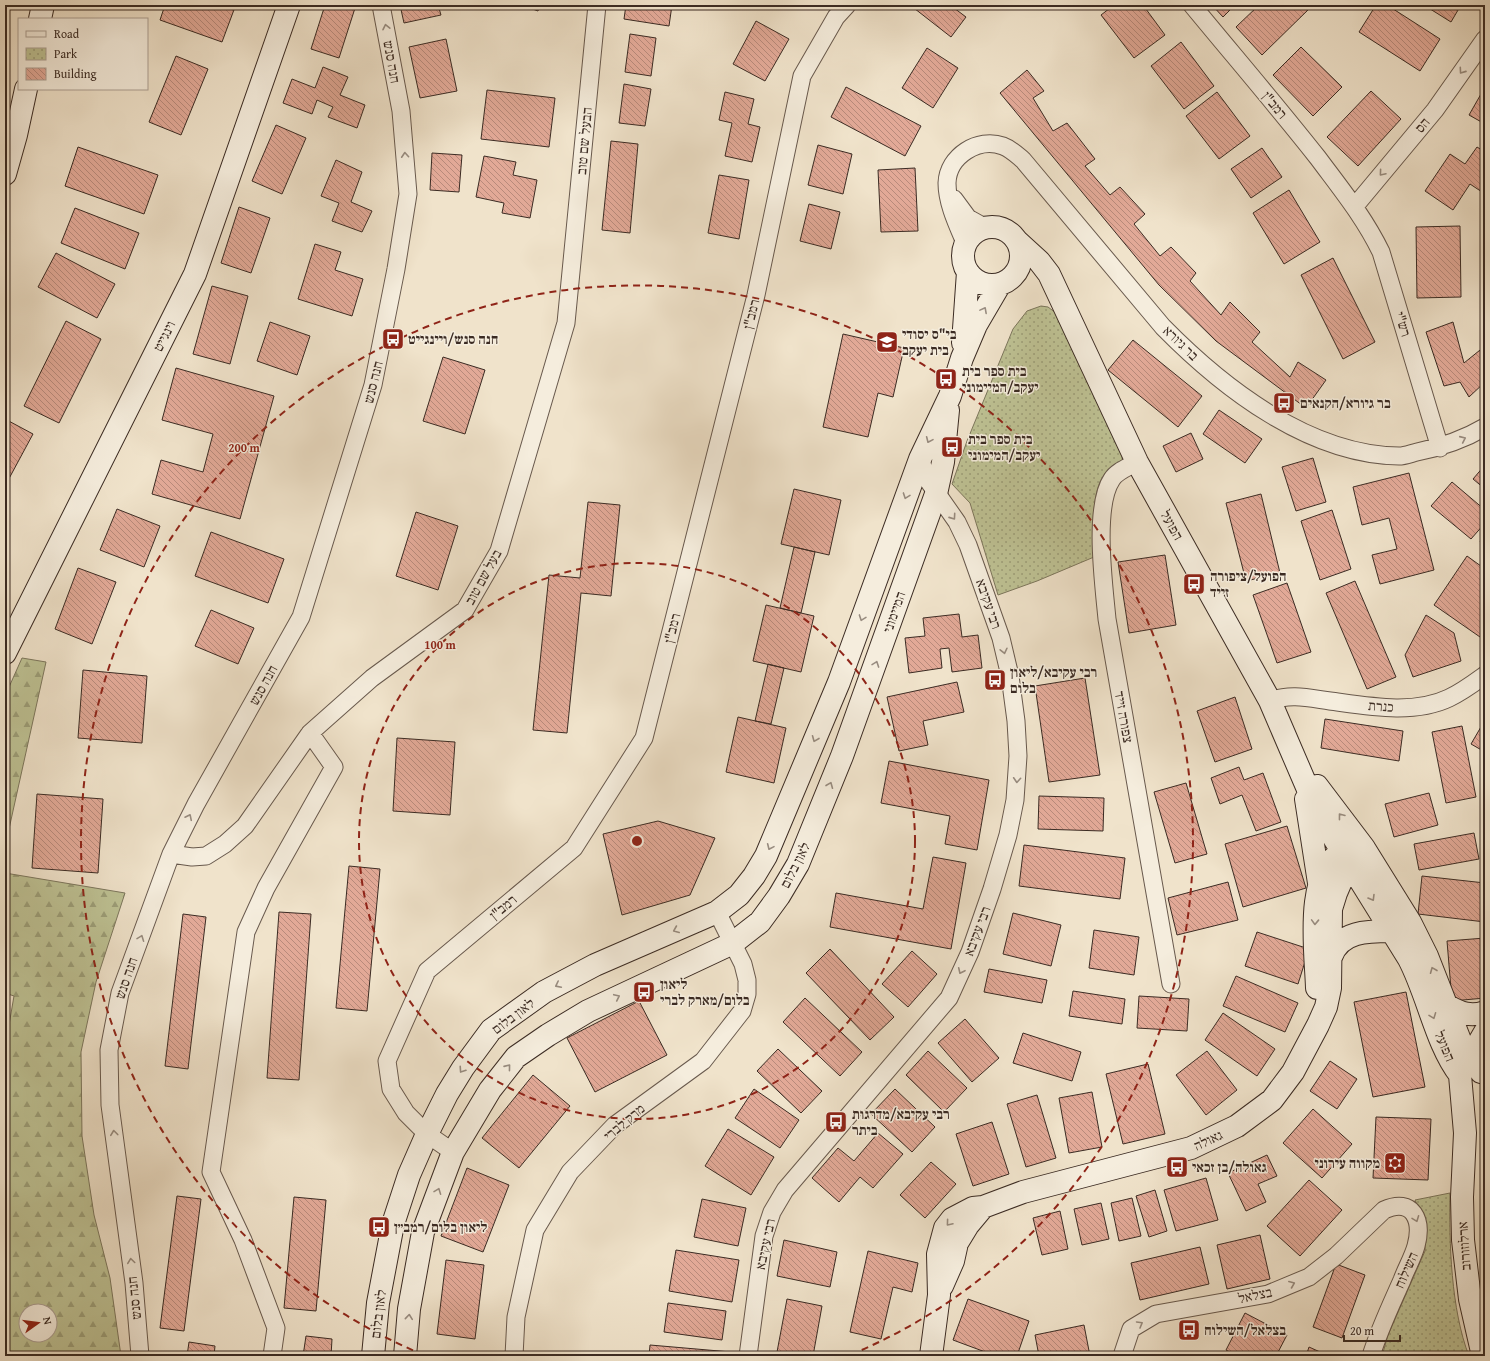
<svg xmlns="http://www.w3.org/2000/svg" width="1490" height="1361" font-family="'Gentium Book Plus','Frank Ruhl Libre',serif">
  <defs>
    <pattern id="forest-firs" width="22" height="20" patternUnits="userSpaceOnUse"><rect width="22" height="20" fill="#bec294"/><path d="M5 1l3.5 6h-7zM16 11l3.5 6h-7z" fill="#9c9e78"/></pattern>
    <pattern id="park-dots" width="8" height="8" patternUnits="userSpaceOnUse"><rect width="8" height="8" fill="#bec294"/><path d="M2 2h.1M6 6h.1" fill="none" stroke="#9c9e78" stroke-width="1.8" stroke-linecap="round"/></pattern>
    <pattern id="building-back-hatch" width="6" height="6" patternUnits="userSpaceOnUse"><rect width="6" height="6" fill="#e2a997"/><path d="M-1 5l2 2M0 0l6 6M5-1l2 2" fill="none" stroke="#b88a7b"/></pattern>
  </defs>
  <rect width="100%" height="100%" fill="#f0e3cb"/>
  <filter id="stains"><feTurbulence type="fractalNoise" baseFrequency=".005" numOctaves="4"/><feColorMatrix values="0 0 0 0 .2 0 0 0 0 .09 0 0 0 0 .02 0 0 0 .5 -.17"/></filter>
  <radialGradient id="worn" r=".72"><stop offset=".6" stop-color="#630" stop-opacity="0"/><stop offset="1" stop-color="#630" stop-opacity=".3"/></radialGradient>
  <path fill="url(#forest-firs)" stroke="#7c765c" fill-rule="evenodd" d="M22,658L46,662L5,847V696Z
    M5,873L125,893L96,982L81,1052L82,1136L94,1215L110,1278L121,1356H5V1048L14,996L5,993ZM26,1311H50V1335H26Z"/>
  <path fill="url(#park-dots)" stroke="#7c765c" d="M1041,306L1048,307L1056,313L1128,458C1122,461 1115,465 1109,469C1089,486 1094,533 1094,557L1037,581L998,595L970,503L952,484L967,441L1013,329L1027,311Z
    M1450,1193C1449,1242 1451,1310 1469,1356H1382L1388,1335L1425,1251V1224L1415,1200Z"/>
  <path fill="url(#building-back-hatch)" stroke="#3b2b23" d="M165,5H229L235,7L222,42L160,20Z
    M325,5H356L339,58L311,49Z
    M400,5H438L441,15L404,23Z
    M522,5H540L538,11Z
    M626,5H672L669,26L624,19Z
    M910,5H950L966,17L951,37Z
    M1114,5H1143L1165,35L1134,58L1101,15Z
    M1212,5H1235L1223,17Z
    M1259,5H1308L1310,8L1262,55L1236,27Z
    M1376,5H1387L1440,39L1420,71L1359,32Z
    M1428,5H1461L1451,22L1427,7Z
    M756,21L789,39L765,81L733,64Z
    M630,34L656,38L651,76L625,72Z
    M446,39L457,91L420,98L409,47Z
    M1181,42L1214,86L1184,109L1151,66Z
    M1301,47L1342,87L1313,116L1273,75Z
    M927,48L958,68L933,108L902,88Z
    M176,56L208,69L181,135L149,122Z
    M323,67L348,77L340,95L365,105L357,128L328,117L333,107L317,100L312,114L283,103L292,79L315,88Z
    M1027,70L1044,91L1033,98L1053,131L1067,123L1095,159L1085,166L1110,195L1120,187L1145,214L1134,224L1160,256L1171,247L1196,273L1190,281L1221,315L1230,302L1260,332L1252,342L1290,377L1298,362L1326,380L1306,408L1216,341L1159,285L1000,93Z
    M624,84L651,89L645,126L619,123Z
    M846,87L921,126L905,156L831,117Z
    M1485,87V124L1469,115Z
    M487,90L555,98L549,147L481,139Z
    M1371,91L1401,119L1358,166L1327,137Z
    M725,92L754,99L748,124L760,127L752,162L725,156L732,123L719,120Z
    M1217,92L1250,136L1219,159L1186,116Z
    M276,125L306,138L282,194L252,181Z
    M611,141L638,144L630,233L602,230Z
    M818,145L852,154L843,194L808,185Z
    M78,147L158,175L144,214L65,186Z
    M1477,147L1485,152V194L1470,184L1453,210L1425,191L1450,154L1465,164Z
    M1262,148L1282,177L1251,198L1231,169Z
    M432,153L462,155L459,192L430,190Z
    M484,156L516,162L513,175L537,180L530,218L502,213L504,203L476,197Z
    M336,160L362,172L351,202L372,211L362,232L332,221L339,203L321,196Z
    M915,168L918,231L881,232L878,170Z
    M719,175L749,180L739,239L708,233Z
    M1289,190L1320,242L1284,264L1253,213Z
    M809,204L840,212L831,249L800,241Z
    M239,207L270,218L251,273L221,263Z
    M75,208L139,233L125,269L61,243Z
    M1460,226L1461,297L1417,298L1416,227Z
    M315,244L341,252L335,270L363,279L352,316L298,299Z
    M56,253L115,284L97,318L38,287Z
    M1333,258L1375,342L1343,359L1301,275Z
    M212,286L248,296L230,364L193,354Z
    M66,321L101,339L59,423L24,406Z
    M270,322L310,336L297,375L257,361Z
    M1453,322L1464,363L1485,346V382L1469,397L1460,382L1444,386L1426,332Z
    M843,334L904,348L893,397L878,393L868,437L823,427Z
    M1133,340L1202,396L1178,427L1108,370Z
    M443,357L485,370L465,434L423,421Z
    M176,368L274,396L240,519L152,494L161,460L203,472L213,434L162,420Z
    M1219,410L1262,439L1245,463L1203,434Z
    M5,419L33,434L5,486Z
    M1191,433L1203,459L1176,472L1163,446Z
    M1313,458L1326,502L1296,511L1282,467Z
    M1485,465V489L1473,479Z
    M1409,473L1434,570L1380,584L1372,555L1397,549L1389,518L1362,525L1353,487Z
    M1452,482L1485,510V523L1471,539L1431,506Z
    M794,489L841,500L829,555L781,544Z
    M1261,494L1280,573L1246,581L1226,503Z
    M588,502L620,505L611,596L581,593L567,733L533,730L549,575L580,578Z
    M117,509L160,526L144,567L100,550Z
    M1332,510L1351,569L1320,580L1301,521Z
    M416,512L458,526L438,590L396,576Z
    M211,532L284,559L268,603L195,576Z
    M1485,535V546L1480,542Z
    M794,547L815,552L801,613L780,608Z
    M1165,555L1176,625L1129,633L1118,562Z
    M1467,556L1485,569V631L1480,637L1434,605Z
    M78,568L116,582L92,644L55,629Z
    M1355,581L1396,677L1367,689L1326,593Z
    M1287,583L1311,652L1277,663L1253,595Z
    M766,605L814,616L801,672L753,661Z
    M211,610L254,628L238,664L195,646Z
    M959,614L962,637L978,635L982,668L952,672L949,648L940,649L942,668L909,673L905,638L925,636L923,618Z
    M1426,615L1454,633L1461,661L1413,677L1405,655Z
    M768,664L784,668L771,724L755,721Z
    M83,670L147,676L142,743L78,738Z
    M1085,678L1100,775L1049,782L1035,686Z
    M957,682L964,712L923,721L928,745L899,751L887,697Z
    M1235,697L1252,749L1215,762L1197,711Z
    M738,717L786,728L774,783L726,772Z
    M1325,719L1403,731L1399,761L1321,748Z
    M1485,720V752L1471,744Z
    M1462,726L1476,797L1446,803L1432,732Z
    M397,738L455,742L450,815L393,811Z
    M889,761L989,780L977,850L945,844L950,816L881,803Z
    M1239,767L1244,780L1263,773L1281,822L1256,831L1242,795L1220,804L1211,778Z
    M1186,783L1207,854L1175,863L1154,792Z
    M1429,793L1438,825L1394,837L1385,804Z
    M37,794L103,799L98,873L32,868Z
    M1039,796L1104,798L1103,831L1038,829Z
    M658,821L715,838L690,895L622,915L603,834Z
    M1287,826L1306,888L1243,907L1225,844Z
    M1474,833L1479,859L1419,870L1414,844Z
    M1024,845L1125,858L1120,899L1019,886Z
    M933,857L966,863L951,949L830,927L836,893L923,909Z
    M349,866L380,869L367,1011L336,1008Z
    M1422,876L1485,883V922L1418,914Z
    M1228,882L1238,920L1177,935L1168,898Z
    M279,912L311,914L299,1080L267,1078Z
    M1013,913L1061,925L1051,966L1003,954Z
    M183,914L206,917L188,1069L165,1066Z
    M1094,930L1139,937L1134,975L1089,968Z
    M1257,932L1309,949L1298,984L1245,966Z
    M1485,938V998L1452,1001L1447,941Z
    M830,949L894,1017L870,1040L806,973Z
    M912,951L937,974L908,1007L882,984Z
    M989,969L1047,980L1042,1003L984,992Z
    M1236,976L1298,1003L1285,1032L1223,1006Z
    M1073,991L1125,999L1122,1024L1069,1016Z
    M1406,992L1425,1087L1373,1097L1354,1002Z
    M1139,996L1189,999L1187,1031L1137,1028Z
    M805,998L862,1052L840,1076L783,1022Z
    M639,1001L667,1055L595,1092L567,1038Z
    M1223,1013L1275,1049L1257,1076L1205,1040Z
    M965,1019L999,1058L972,1082L938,1043Z
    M1023,1033L1081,1052L1072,1081L1013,1063Z
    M778,1049L822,1091L801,1113L757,1071Z
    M928,1051L967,1088L944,1112L906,1075Z
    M1207,1051L1237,1090L1206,1115L1176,1075Z
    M1330,1061L1357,1079L1337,1109L1310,1091Z
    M1148,1064L1165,1134L1123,1144L1106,1074Z
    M533,1075L570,1106L519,1168L482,1138Z
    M754,1089L799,1120L780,1148L735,1118Z
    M895,1089L935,1127L912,1152L871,1114Z
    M1092,1092L1102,1147L1069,1153L1059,1098Z
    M1037,1095L1056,1158L1026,1167L1007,1104Z
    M1313,1109L1352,1144L1322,1178L1283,1143Z
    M1376,1117L1431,1119L1428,1180L1373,1178Z
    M992,1122L1009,1174L973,1186L956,1134Z
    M728,1129L774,1157L751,1195L705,1166Z
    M878,1133L903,1154L873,1188L860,1177L839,1202L812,1178L838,1148L854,1161Z
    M1267,1155L1277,1176L1258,1184L1266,1202L1246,1211L1228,1173Z
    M931,1162L956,1184L925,1218L900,1195Z
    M467,1168L509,1185L483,1252L441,1236Z
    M1485,1173V1209H1483Z
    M1206,1178L1218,1220L1176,1231L1164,1190Z
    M1309,1180L1342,1210L1300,1256L1267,1226Z
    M1155,1190L1167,1231L1149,1237L1136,1196Z
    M177,1196L201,1199L184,1331L160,1328Z
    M294,1197L326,1200L316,1311L284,1308Z
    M1132,1198L1141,1236L1119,1241L1111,1203Z
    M702,1199L746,1208L738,1246L694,1237Z
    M1101,1203L1109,1239L1082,1245L1074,1209Z
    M1060,1211L1068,1249L1042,1255L1033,1218Z
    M1260,1235L1270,1279L1227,1289L1217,1245Z
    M784,1240L837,1252L830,1287L777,1276Z
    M1200,1247L1209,1284L1140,1300L1131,1263Z
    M676,1250L739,1260L732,1302L669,1291Z
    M868,1251L918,1263L912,1292L893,1287L881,1339L850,1332Z
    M446,1260L484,1265L475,1339L437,1334Z
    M1336,1264L1365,1275L1342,1338L1313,1327Z
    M787,1299L822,1306L813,1356H798L777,1352Z
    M968,1299L1029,1321L1017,1356H996L953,1340Z
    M668,1303L726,1311L722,1340L664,1332Z
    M1245,1313L1287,1335L1276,1356H1237L1226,1350Z
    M1084,1325L1090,1356H1039L1035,1335Z
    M306,1336L332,1339L331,1356H303Z
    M189,1342L215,1346L214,1356H187Z
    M650,1345L731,1352L730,1356H649Z
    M1309,1347L1329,1356H1306Z"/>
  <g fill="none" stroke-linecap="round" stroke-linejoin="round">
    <g stroke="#68594d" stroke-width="19">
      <path id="street" d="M1192,5C1234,56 1277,106 1318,158C1341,189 1364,217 1381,252L1440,448
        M954,199L968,218L986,228
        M1355,206L1435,110L1485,39
        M966,245C958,226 947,204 947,183C948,156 978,137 1003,146C1011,149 1017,155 1023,160L1163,327C1223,388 1309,455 1399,456C1405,456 1412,453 1417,452C1442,447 1463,440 1485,427
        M1137,462C1129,467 1117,471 1112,479C1093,507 1104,586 1107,619L1171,984
        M1270,701C1290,693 1309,698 1330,701C1367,706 1414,715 1449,698C1462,692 1474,683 1485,675
        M171,854L192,857L206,856L225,844L245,826L310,733L372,678L465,610L499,551L566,323L597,5
        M453,1152L427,1134L406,1113L391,1089L387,1061L427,971L574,848L644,738L756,295L802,76L836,17L847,5
        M140,1356L134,1283L110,1105L109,1050L120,993L171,854L196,804L301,617L373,385L396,269L408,194L401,111L381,5
        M272,1356L276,1328L243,1240L211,1172L246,932L266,888L334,767L310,733
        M514,1356L516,1317L535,1230L570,1172L615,1125L703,1061L742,1011L747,994V980L743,964L717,912
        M748,1356L764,1236L772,1212L785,1190L949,998L970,952L992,889L1008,835L1015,800L1018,756L1016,721L1010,676L1001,638L968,545L957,522L929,482L920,459
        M1122,1356L1131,1329L1156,1314L1268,1294L1309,1277L1336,1256L1384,1210C1413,1197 1423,1220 1416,1246C1413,1257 1406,1269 1402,1280C1391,1305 1379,1330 1371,1356"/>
    </g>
    <g stroke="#3b2b23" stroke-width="24">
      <path id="secondary" d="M40,19L43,5
        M5,174L16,135L26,89
        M963 256a29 29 0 1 1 58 0a29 29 0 1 1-58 0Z
        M1016,240L1039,261L1049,274L1137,462L1270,701L1313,801L1332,835L1409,959C1428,995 1436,1044 1460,1075
        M963,343L968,272
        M5,653L195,274L289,5
        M1317,786L1364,848L1410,922L1427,956L1463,1048L1481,1072
        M1306,799L1319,883
        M1331,957C1340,931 1368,931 1391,931
        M1317,988C1316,952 1304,873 1342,852C1346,850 1352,850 1357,849
        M1448,1006C1460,1013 1471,1017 1485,1012
        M942,1286L953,1261L957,1243L968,1225L983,1207
        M373,1356L378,1303L393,1224L409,1175L427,1134L447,1094L463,1068L491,1030L544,992L595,965L717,912L739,895L754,876L766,856L839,682L920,459L950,396L962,358L976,325L1000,284
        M405,1356L409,1309L423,1232L453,1152L490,1090L516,1057L548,1035L588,1011L733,943L760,922L779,896L798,864L842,756L936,494L943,462L948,410
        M931,1356L939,1295L938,1254L945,1228L952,1219L973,1208L983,1207L1023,1192L1191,1148L1237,1126L1272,1100L1293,1072L1318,1025L1326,1007L1330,988L1331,909L1336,893L1342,879L1364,848
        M1483,1356L1470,1299L1463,1240L1462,1197L1465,1133L1460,1075L1485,1032"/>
    </g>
    <use href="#street" stroke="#f5eddd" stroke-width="17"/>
    <use href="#secondary" stroke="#f5eddd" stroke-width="22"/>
  </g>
  <defs><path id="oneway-chevron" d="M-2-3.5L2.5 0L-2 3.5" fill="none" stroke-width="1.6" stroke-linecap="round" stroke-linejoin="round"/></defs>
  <g stroke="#988c80">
    <use href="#oneway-chevron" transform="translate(386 27) rotate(-102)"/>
    <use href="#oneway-chevron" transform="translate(1462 71) rotate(125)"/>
    <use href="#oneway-chevron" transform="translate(405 155) rotate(-94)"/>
    <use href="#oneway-chevron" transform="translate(1382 173) rotate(130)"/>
    <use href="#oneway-chevron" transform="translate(984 310) rotate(-62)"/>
    <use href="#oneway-chevron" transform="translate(1463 439) rotate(-24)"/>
    <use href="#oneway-chevron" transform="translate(929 440) rotate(114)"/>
    <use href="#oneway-chevron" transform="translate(906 496) rotate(110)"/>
    <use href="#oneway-chevron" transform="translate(953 517) rotate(55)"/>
    <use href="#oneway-chevron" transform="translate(862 618) rotate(110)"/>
    <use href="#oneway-chevron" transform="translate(1004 651) rotate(77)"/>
    <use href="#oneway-chevron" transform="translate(876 664) rotate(-70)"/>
    <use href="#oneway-chevron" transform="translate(815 739) rotate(112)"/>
    <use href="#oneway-chevron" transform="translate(1017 780) rotate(94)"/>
    <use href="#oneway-chevron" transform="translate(830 785) rotate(-68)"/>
    <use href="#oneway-chevron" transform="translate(1341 816) rotate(-128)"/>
    <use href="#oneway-chevron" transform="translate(189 817) rotate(-64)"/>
    <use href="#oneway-chevron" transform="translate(770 847) rotate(114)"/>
    <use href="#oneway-chevron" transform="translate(1372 898) rotate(59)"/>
    <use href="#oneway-chevron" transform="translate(1315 922) rotate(92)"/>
    <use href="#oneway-chevron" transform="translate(676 930) rotate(157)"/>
    <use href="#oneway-chevron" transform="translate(141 938) rotate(-69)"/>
    <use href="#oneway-chevron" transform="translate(1433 970) rotate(-112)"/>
    <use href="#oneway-chevron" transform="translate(961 971) rotate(115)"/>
    <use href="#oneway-chevron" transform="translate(558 985) rotate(153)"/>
    <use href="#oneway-chevron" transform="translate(617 997) rotate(-25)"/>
    <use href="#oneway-chevron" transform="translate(1433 1016) rotate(69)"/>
    <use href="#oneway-chevron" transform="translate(508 1067) rotate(-51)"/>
    <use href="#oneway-chevron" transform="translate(462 1070) rotate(124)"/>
    <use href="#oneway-chevron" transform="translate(114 1133) rotate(-97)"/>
    <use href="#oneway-chevron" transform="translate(438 1191) rotate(-69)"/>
    <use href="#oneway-chevron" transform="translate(1416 1219) rotate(69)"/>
    <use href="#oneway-chevron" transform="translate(949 1223) rotate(130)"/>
    <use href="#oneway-chevron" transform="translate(131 1261) rotate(-98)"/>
    <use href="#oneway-chevron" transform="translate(1292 1284) rotate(-22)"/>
    <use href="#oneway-chevron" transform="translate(409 1317) rotate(-84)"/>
    <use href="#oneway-chevron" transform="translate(1140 1324) rotate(-30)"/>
  </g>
  <g fill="none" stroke="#8f2418" stroke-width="2" stroke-dasharray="7 5">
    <circle cx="637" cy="841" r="278"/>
    <path d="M424 1355A556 556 0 1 1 850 1355"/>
  </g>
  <defs>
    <g id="bus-square" transform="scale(1.15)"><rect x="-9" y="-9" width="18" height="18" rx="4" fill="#8f2418" stroke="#f5eddd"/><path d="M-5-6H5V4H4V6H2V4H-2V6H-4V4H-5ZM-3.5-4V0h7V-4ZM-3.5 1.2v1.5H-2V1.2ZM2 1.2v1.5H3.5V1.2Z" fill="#fff"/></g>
    <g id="school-square" transform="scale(1.15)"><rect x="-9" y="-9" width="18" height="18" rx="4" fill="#8f2418" stroke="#f5eddd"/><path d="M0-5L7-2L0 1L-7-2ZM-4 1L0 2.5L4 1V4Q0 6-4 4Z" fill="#fff"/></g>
    <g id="synagogue-square" transform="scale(1.15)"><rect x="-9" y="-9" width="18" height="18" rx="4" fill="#8f2418" stroke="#f5eddd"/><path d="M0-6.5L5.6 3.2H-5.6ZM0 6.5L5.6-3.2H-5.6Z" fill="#fff"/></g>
  </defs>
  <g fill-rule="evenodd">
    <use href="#bus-square" x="393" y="339"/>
    <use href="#school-square" x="887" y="342"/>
    <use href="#bus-square" x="946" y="379"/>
    <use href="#bus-square" x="1284" y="403"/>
    <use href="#bus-square" x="952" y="447"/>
    <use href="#bus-square" x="1194" y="584"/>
    <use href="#bus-square" x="995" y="680"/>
    <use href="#bus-square" x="644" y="992"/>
    <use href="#bus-square" x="836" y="1122"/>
    <use href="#synagogue-square" x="1395" y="1163"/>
    <use href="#bus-square" x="1177" y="1167"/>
    <use href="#bus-square" x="379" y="1227"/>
    <use href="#bus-square" x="1189" y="1330"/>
  </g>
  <g text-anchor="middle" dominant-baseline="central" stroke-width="3" stroke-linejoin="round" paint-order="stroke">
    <g font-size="14" fill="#3b2b23" stroke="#f5eddd">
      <text transform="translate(392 62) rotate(80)">חנה סנש</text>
      <text transform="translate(1275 105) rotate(50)">רמב"ן</text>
      <text transform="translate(1422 125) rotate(-50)">הס</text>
      <text transform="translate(584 141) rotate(-85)">הבעל שם טוב</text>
      <text transform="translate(751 314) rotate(-76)">רמב"ן</text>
      <text transform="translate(1403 324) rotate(73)">רש"י</text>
      <text transform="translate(164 336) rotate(-63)">וינגייט</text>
      <text transform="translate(1181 343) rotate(44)">בר גיורא</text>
      <text transform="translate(373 382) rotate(-76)">חנה סנש</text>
      <text transform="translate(1172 525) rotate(61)">הפועל</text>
      <text transform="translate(483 577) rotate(-61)">בעל שם טוב</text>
      <text transform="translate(989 604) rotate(71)">רבי עקיבא</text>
      <text transform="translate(894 612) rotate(-71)">המיימוני</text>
      <text transform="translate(672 628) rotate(-76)">רמב"ן</text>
      <text transform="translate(263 685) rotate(-61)">חנה סנש</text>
      <text transform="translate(1381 706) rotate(4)">כנרת</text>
      <text transform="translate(1124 717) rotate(80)">צפורה זייד</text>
      <text transform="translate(795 865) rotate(-63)">לאון בלום</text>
      <text transform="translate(503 907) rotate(-40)">רמב"ן</text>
      <text transform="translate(977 931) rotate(-69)">רבי עקיבא</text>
      <text transform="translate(126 978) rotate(-71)">חנה סנש</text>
      <text transform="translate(513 1016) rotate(-37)">לאון בלום</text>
      <text transform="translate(1445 1046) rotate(67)">הפועל</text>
      <text transform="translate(624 1122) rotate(-40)">מרק לברי</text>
      <text transform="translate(1208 1140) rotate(-25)">גאולה</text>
      <text transform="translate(765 1244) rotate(-78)">רבי עקיבא</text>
      <text transform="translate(1464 1246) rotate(-94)">ארלוזורוב</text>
      <text transform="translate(1406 1270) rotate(-66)">השילוח</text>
      <text transform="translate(1255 1295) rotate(-12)">בצלאל</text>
      <text transform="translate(134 1298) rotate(-96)">חנה סנש</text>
      <text transform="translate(378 1314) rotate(-83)">לאון בלום</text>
    </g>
    <g font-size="14" font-weight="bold" fill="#3b2b23" stroke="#f5eddd" text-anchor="start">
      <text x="902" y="334">בי"ס יסודי<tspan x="902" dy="16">בית יעקב</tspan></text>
      <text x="408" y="339">חנה סנש/ויינגייט</text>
      <text x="962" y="371">בית ספר בית<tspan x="962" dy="16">יעקב/המיימוני</tspan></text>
      <text x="1300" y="403">בר גיורא/הקנאים</text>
      <text x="968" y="439">בית ספר בית<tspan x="968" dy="16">יעקב/המימוני</tspan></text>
      <text x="1210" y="576">הפועל/ציפורה<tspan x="1210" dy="16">זייד</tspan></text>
      <text x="1010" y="672">רבי עקיבא/ליאון<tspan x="1010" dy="16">בלום</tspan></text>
      <text x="660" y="984">ליאון<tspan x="660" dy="16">בלום/מארק לברי</tspan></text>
      <text x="852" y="1114">רבי עקיבא/מדרגות<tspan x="852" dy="16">ביתר</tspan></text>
      <text x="1380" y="1163" text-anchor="end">מקווה עירוני</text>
      <text x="1192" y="1167">גאולה/בן זכאי</text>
      <text x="394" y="1227">ליאון בלום/רמב״ן</text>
      <text x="1204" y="1330">בצלאל/השילוח</text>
    </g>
  </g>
  <circle cx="637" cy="841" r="6" fill="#8f2418" stroke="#f5eddd" stroke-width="2"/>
  <g font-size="12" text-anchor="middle" font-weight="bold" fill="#8f2418" stroke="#f5eddd" stroke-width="3" stroke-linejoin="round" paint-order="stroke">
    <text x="244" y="452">200 m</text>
    <text x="440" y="649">100 m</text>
  </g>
  <rect width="1490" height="1361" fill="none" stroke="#f0e3cb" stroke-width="20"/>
  <rect x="6" y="6" width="1478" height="1349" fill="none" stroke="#3b2b23" stroke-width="2"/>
  <rect x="10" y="10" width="1470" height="1341" fill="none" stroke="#3b2b23"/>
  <rect x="18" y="18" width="130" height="72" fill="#f5eddd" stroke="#ab9f93"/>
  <rect x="26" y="31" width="20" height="6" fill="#f5eddd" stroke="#ab9f93"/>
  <text x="54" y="38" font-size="12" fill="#3b2b23">Road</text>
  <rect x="26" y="48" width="20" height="12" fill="url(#park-dots)" stroke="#ab9f93"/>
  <text x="54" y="58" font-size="12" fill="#3b2b23">Park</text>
  <rect x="26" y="68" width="20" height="12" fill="url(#building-back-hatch)" stroke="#ab9f93"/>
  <text x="54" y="78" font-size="12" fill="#3b2b23">Building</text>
  <g transform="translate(38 1323) rotate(76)"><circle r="19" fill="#f5eddd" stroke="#ab9f93"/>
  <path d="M0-3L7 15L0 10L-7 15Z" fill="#8f2418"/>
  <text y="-6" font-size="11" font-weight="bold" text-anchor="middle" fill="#3b2b23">N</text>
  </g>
  <path d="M1344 1335v6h56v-6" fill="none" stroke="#3b2b23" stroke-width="2"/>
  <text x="1350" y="1335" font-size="12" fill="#3b2b23" stroke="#f5eddd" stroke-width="3" paint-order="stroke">20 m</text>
  <rect width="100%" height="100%" filter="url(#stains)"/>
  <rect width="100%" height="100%" fill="url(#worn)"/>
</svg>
